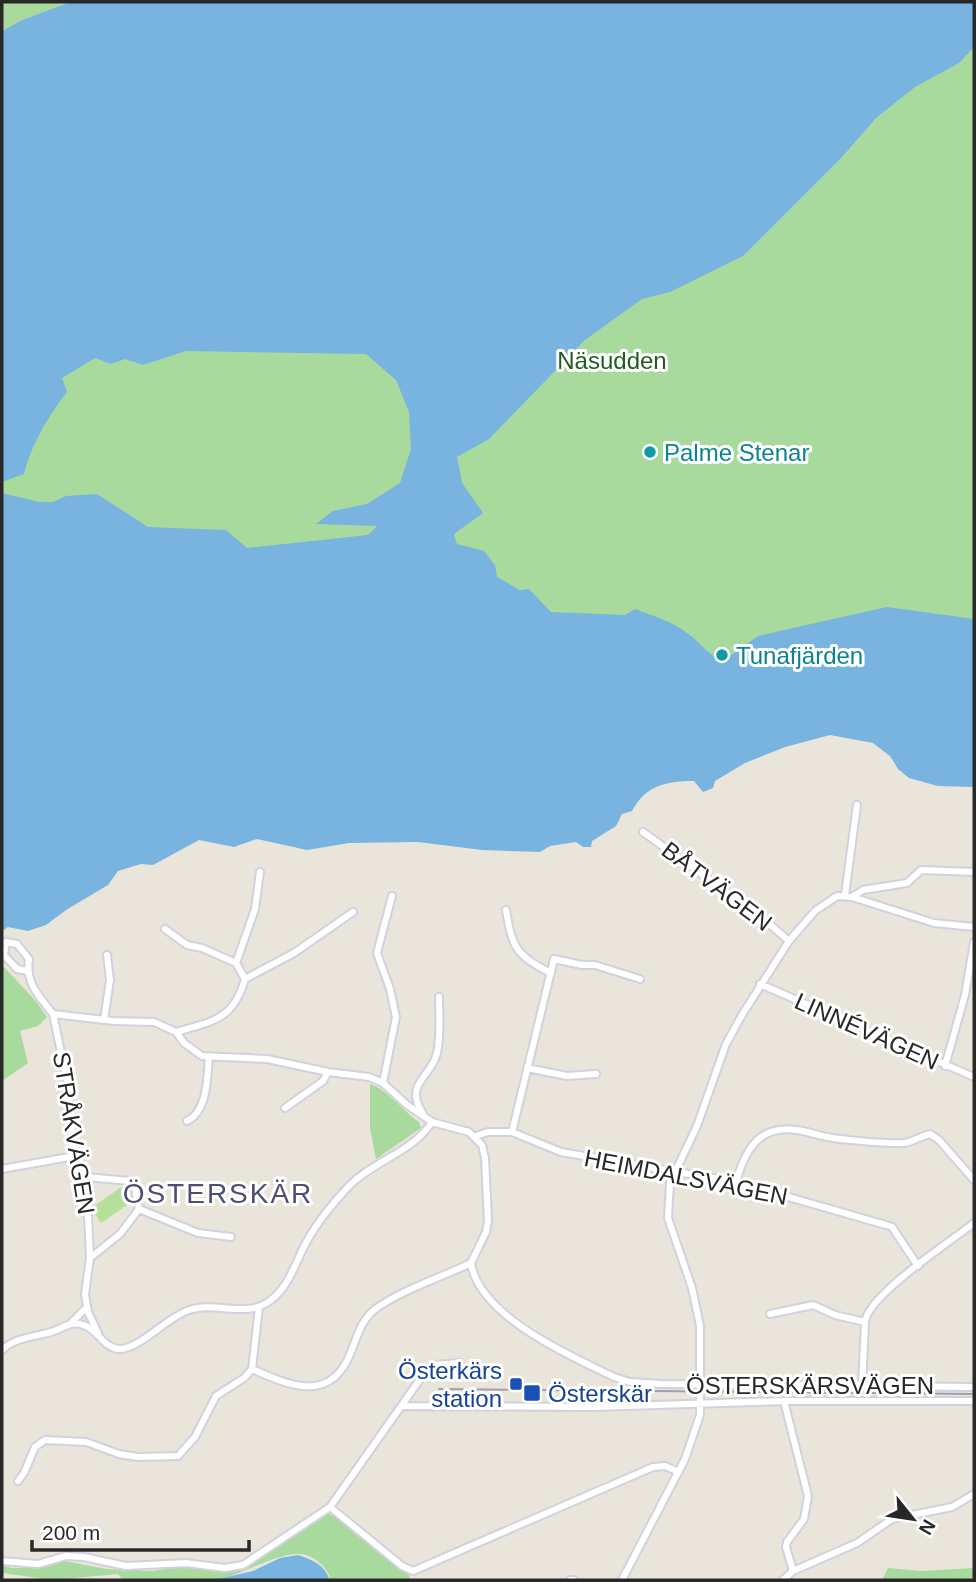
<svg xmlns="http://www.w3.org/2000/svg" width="976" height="1582" font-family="Helvetica,sans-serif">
  <rect width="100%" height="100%" fill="#e9e5db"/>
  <path fill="#a8da9d" d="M2,2H70L22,20L2,31Z
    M974,2V706L2,712V246Z
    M2,965L35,1000L47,1017L38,1026L20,1031L28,1063L2,1081Z
    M370,1084C389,1091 402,1110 419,1122L421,1128L376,1159L370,1128Z
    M328,1514L335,1516L409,1574L410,1580H331C327,1567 314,1555 300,1554C278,1552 241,1575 217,1580C191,1582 156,1580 129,1580H123L118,1574L53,1580L2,1573V1565L11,1568L46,1567L64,1561L107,1569L152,1571L178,1567L229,1572L243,1570Z
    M888,1568L921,1571L974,1568V1580H882Z"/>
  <path fill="#b6e09a" d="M123,1186L133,1201L101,1223L91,1208Z"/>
  <path fill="#79b3e0" d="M70,2H974V47L959,63L915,87L876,118L842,157L743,256L670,292L642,299L585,340L489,439L457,457L462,483L483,513L454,534L457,544L484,551L495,565L497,577L520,590L529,589L551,612L625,615L635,609C653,616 672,621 687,633C700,642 708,655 723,661L758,636L887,607L974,619V787L938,786L909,778L898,769L890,756L873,743L830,735L785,747L745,763L715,781L713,788L703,792L694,781C667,781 646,785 632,811L622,814L616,826L592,841L591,847H583L576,842L550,846L540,852L482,850L418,842L349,843L307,850L257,839L234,847L199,840L153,865L141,864L118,871L108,885L66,910L46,925L28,931L8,927L2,931V493L39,502H53L66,496L97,494L148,527L226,530L247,548L368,535L377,526L316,524L333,511L367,504L400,483L411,449L409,412L396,380L366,354L186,351L143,365L125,359L111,364L95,358L62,378L67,392C49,415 31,445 24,474L2,482V31L22,20Z
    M298,1555C314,1560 324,1565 330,1580H214L253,1571L280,1558Z"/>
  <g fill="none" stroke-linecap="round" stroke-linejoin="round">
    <g stroke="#d1d1df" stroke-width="10">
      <path id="minor" d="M643,832L760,916L789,941
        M845,895L857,805
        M852,897L863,890L907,883L921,870L974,872
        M506,910C512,947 516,956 551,973
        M165,929L187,945L202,948L236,963
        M27,971L17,969L4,955L6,942L17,944L29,959C25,983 39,996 53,1014L114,1021L154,1022L176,1032L184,1043L202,1056L267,1059L328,1072L369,1077L383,1083L406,1104L432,1122L469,1132L482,1145L485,1158L488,1221L486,1232L471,1263C479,1316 570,1356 614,1377L630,1382L661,1384L974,1387
        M245,979L294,953L353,912
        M760,984L974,1077
        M53,1014L68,1086L73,1146L86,1177L90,1258L85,1294L88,1312L98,1333
        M104,1020L110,980L107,955
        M176,1032C212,1021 233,1021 245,979L236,963L255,909L260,872
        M945,1066L965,995L974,942
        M527,1068L567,1076L596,1074
        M383,1083L396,1017L390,989L377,953L392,896
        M285,1108L323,1081L328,1072
        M423,1114C403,1083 432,1077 437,1053C441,1035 439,1015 439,997
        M187,1121C208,1111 207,1077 209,1057
        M512,1132L554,959L582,965H595L640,979
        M476,1136L488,1132H512L561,1152L736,1182L886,1225L892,1227L918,1266
        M2,1169L75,1156
        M86,1177L130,1181L135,1189L139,1209L120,1234L90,1258
        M736,1182C746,1147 761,1122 803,1131C816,1134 827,1138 840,1139C860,1141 884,1144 904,1143C913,1142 921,1136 930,1134L939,1140L974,1180
        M139,1209L198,1233L231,1237
        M770,1314L813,1305L835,1315L865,1322
        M70,1324L87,1307
        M2,1350C14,1338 34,1337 51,1332C58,1330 64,1326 71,1324C76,1323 81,1324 86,1326C99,1332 105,1349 120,1349C141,1348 167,1317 189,1310C216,1301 247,1319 271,1300C290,1286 296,1260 307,1241C318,1221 333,1203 349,1186C373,1161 413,1152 432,1122
        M252,1369C290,1386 331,1404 351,1352C357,1337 361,1321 374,1310C399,1291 442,1277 471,1263
        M862,1386L865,1322C868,1295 950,1242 974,1223
        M784,1401L808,1496L804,1519L787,1542L786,1547L793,1571
        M403,1406L592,1407L784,1401H974
        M18,1481L24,1473L35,1447L45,1440L86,1442L119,1454L138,1457L178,1456L195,1437L216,1396L244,1378L252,1369L259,1307
        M330,1507L402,1566L413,1571L653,1467L665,1466L679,1472
        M2,1561L38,1564L66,1556L84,1557L126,1566L186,1563L225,1568L243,1565L330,1507L428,1368L433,1365L460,1363
        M570,1580H574
        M622,1580L685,1459L700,1415V1326L692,1288L668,1218L670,1183L697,1126L726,1044L742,1015L789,941L815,911L837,896L852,897L934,923L974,927
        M783,1580L793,1571L857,1543L892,1519L952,1507L974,1494"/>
    </g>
    <use href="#minor" stroke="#fff" stroke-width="6"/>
    <path stroke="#9f9fb0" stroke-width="2" d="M439,1389L974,1394"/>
  </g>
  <g fill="#0f9aa8" stroke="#fff" stroke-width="2.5">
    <circle cx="650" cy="452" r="7"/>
    <circle cx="722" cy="655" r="7"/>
  </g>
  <g fill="#1a4fb4" stroke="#fff" stroke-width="2.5">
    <rect x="509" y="1377" width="14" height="14" rx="3.5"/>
    <rect x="523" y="1384" width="18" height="18" rx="3.5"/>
  </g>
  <g text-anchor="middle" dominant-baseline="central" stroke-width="6" stroke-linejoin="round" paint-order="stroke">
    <g font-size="24" fill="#235c21" stroke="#fff">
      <text x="612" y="360">Näsudden</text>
    </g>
    <g font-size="24" fill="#0d838f" stroke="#fff" text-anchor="start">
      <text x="664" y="452">Palme Stenar</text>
      <text x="736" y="655">Tunafjärden</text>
    </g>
    <g font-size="24" fill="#282828" stroke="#fff">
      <text transform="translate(717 886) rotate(37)">BÅTVÄGEN</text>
      <text transform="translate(867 1031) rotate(24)">LINNÉVÄGEN</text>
      <text transform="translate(74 1133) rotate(81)">STRÅKVÄGEN</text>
      <text transform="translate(686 1177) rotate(11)">HEIMDALSVÄGEN</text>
      <text x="810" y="1385">ÖSTERSKÄRSVÄGEN</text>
    </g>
    <g font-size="24" fill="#164399" stroke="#fff" text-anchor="end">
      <text x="502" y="1370">Österkärs<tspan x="502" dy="28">station</tspan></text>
      <text x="548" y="1393" text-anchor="start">Österskär</text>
    </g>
    <g font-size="28" letter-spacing="2" fill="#4e4e73" stroke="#fff">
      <text x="218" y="1193">ÖSTERSKÄR</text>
    </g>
  </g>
  <rect width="976" height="1582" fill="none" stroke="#282828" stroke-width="7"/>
  <g transform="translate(913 1519) rotate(120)" stroke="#ffffff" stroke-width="5" paint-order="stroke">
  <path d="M0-5L12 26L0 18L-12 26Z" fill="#282828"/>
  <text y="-10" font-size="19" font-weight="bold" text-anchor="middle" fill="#282828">N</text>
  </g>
  <path d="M32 1540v10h217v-10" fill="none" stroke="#282828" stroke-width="3.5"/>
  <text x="42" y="1540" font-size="21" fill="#282828" stroke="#ffffff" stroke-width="5" paint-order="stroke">200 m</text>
</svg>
